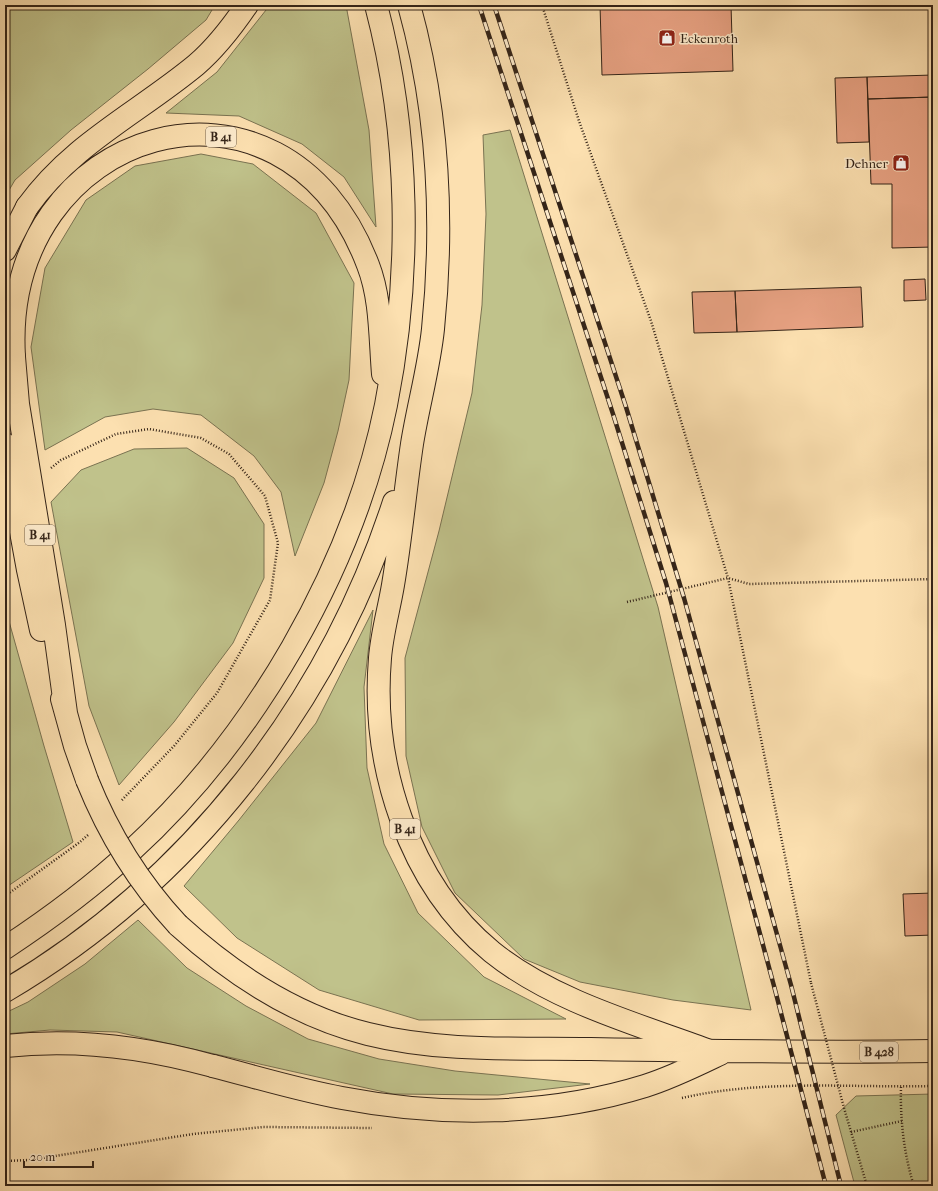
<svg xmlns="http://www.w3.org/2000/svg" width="938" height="1191" font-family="'IM FELL French Canon',serif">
  <rect width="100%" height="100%" fill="#fce0b0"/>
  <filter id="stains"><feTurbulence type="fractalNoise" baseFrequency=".005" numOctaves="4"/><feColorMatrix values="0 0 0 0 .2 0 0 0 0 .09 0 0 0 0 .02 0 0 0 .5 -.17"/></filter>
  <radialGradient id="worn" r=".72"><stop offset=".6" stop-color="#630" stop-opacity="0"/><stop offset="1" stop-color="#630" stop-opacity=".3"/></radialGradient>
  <path fill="#c0c28b" stroke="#7a7352" d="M5,5H215L206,20L148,69L71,130L15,180L5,197Z
    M270,5H346L369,130L376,227L344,177L302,144L239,116L166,113L217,72Z
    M510,130L658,607L751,1010L673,1000L580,982L524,959L455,893L422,827L406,756L405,658L439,531L472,393L482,305L486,214L483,135Z
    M201,154L253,164L316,213L354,283L349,380L338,431L324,483L295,556L281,492L254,456L201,415L153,409L105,417L45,450L31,347L45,268L86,200L135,166Z
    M187,448L234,478L264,524V578L233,643L174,722L119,785L89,706L51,502L81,470L134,449Z
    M5,607L44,746L73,842L5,888Z
    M373,610L364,687L367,768L384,844L418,913L484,977L566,1019L419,1020L319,990L237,938L184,886L239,820L316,723Z
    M138,920L187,968L246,1006L308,1039L379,1059L455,1071L590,1084L498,1095L393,1094L117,1032L50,1030L5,1034V1013L28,1002L85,964Z
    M933,1094V1186H855L836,1115L856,1096Z"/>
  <path fill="#e8a283" stroke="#342418" d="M600,5H731L733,71L602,75Z
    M933,75V97L868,99L867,77Z
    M867,77L869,142L837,143L835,78Z
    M933,97V247L892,248V184H871L868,99Z
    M925,279L926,300L904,301V280Z
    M861,287L863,327L737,332L735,291Z
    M735,291L737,332L694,333L692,292Z
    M929,527H933V548H929Z
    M933,893V935L905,936L903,894Z"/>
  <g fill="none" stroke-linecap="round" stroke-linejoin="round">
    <g stroke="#342418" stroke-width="24">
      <path id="primary" d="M5,250L27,207
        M14,357L18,404L54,625L66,713
        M5,444L28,570L41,630
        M62,699L75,746L87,780
        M178,925C233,975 295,1016 368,1034C440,1052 515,1048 589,1049C704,1051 818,1053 933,1051
        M213,1066C256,1077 298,1090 342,1098C441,1117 548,1116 645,1086C671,1078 695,1066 720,1054"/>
    </g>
    <g stroke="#342418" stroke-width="24">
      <path id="trunk" d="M409,5C438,110 444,221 433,329C429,368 418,406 412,444C405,491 401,538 393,585C389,609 382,633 380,658C371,764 408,883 492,952C553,1001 637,1024 710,1051
        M27,207C72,144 138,113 196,65C216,48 232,27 247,5
        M14,357C0,125 284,43 368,265C381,298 380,338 383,374
        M5,948C49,919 91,888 130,852C254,739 353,569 386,405C412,274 410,134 376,5
        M5,991C190,882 328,705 394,502
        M5,1046C76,1038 145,1047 213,1066"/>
    </g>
    <path stroke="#342418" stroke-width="2.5" stroke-dasharray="1 2" stroke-linecap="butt" d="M542,5L579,121L651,321L728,578L811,983
      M51,468L61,460L116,434L149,429L201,438L229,454L265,496L278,543L270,600L217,693L174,746L121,801
      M627,602L728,578L749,584L933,579
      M5,896L80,842L88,835
      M901,1087C900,1119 904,1155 914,1186
      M682,1098C764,1079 849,1088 933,1086
      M844,1108L867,1186
      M851,1132L902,1121
      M5,1161L30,1160L193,1134L263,1127L372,1128"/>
    <use href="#primary" stroke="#fce0b0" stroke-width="22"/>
    <use href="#trunk" stroke="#fce0b0" stroke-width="22"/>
    <g stroke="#342418" stroke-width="4.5">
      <path id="rail" d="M479,5L613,414L666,583L774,986L826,1186
        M494,5L626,407L684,598L791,985L841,1186"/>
    </g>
    <use href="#rail" stroke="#fdebcc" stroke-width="3" stroke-dasharray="9" stroke-linecap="butt"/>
    <g stroke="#342418" stroke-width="24" stroke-linecap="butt">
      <path id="primary-bridge" d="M87,780C109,835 138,882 178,925"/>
    </g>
    <path stroke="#342418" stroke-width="2.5" stroke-dasharray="1 2" stroke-linecap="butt" d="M811,983L844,1108"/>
    <use href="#primary-bridge" stroke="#fce0b0" stroke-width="22"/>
  </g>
  <defs>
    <g id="shop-square" transform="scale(0.9)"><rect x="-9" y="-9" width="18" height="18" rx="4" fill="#8f2418" stroke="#fdebcc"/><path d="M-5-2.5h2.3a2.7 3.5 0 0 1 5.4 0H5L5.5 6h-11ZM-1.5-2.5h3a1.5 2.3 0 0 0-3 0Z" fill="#fff"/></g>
  </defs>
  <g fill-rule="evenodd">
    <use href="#shop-square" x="667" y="38"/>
    <use href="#shop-square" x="901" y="163"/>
  </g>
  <g text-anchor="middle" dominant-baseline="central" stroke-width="3" stroke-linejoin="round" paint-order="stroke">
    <g fill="#fdebcc" stroke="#70604e" stroke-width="1">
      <rect x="206" y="127" width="30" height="20" rx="3"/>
      <rect x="25" y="525" width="30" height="20" rx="3"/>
      <rect x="390" y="819" width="30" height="20" rx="3"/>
      <rect x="860" y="1042" width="38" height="20" rx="3"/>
    </g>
    <g font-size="12" font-weight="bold" fill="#342418">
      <text x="221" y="137">B 41</text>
      <text x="40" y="535">B 41</text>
      <text x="405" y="829">B 41</text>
      <text x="879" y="1052">B 428</text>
    </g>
    <g font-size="13" fill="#342418" stroke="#fdebcc" text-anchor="start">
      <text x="680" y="38">Eckenroth</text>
      <text x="888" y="163" text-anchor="end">Dehner</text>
    </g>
  </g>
  <rect width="938" height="1191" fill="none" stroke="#fce0b0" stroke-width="20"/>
  <rect x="6" y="6" width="926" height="1179" fill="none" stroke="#342418" stroke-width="2"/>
  <rect x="10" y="10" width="918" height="1171" fill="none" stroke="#342418"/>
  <path d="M24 1161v6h69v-6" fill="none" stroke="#342418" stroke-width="2"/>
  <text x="30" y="1161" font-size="12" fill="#342418" stroke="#fdebcc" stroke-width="3" paint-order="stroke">20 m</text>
  <rect width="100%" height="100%" filter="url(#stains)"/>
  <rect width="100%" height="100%" fill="url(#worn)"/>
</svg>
